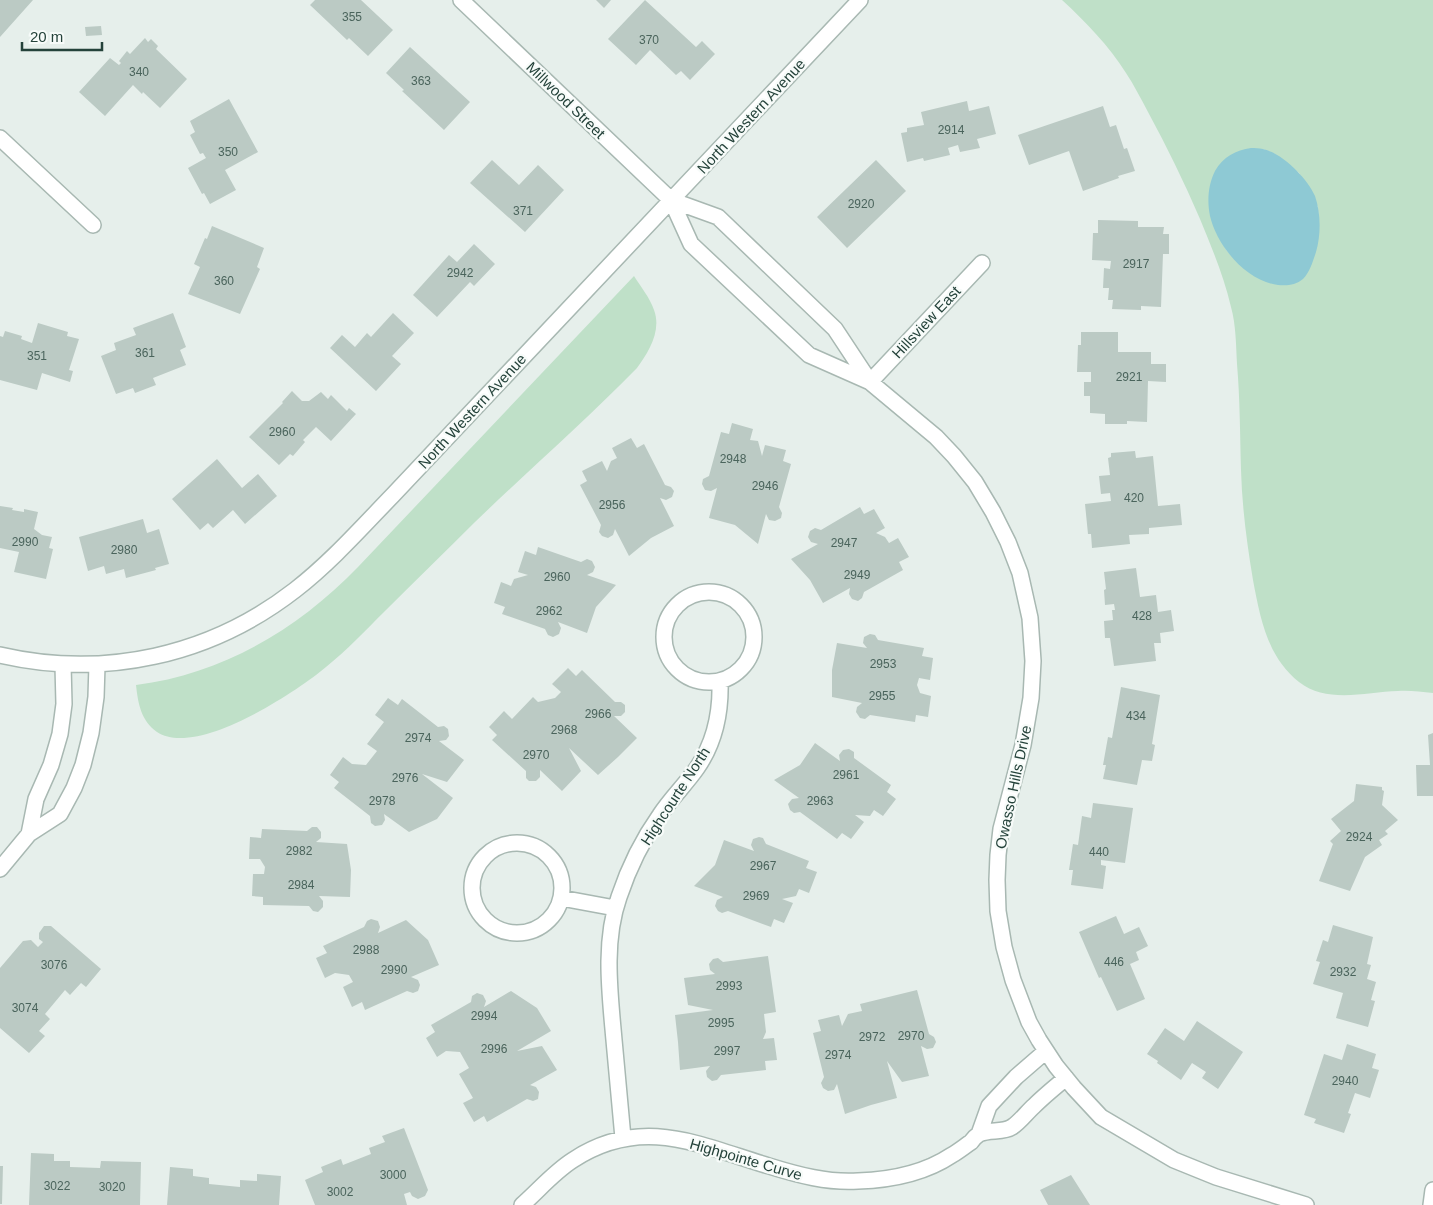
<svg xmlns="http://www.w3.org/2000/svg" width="1433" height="1205" font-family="Helvetica,sans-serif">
  <rect width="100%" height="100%" fill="#e6efeb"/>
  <path fill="#bfe0c8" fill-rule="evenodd" d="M1062,0H1433V693C1421,692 1409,690 1398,691C1366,692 1327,704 1299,682C1267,657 1260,617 1253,580C1247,544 1242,507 1241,470C1240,434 1240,399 1237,364C1236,345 1236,325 1231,307C1224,277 1212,248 1200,219C1184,182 1167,147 1148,112C1141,99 1134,85 1126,73C1109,46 1086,22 1062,0ZM1263,149L1275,154L1299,173L1318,207L1319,232L1239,264L1227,251L1216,232Z
    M634,276C641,287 650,298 654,310C662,331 648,353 637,368C585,421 529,470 475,522C445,552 414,582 384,612C365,631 347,650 326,667C295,693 196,758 157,732C141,721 138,703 136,685C223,674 298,629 358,567Z"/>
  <path fill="#8ec9d4" d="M1251,148C1255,148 1259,148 1263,149C1282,153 1307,178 1315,196C1321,213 1321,235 1316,252C1313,261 1310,272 1303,279C1296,285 1287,286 1278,285C1246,281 1217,246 1210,216C1207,201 1208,185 1215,171C1223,157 1236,150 1251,148Z"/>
  <path fill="#bbcac4" d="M0,0H33L0,37Z
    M315,0H361L393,30L368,56L349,38L347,40L310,5Z
    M596,0H611L604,8Z
    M645,0L696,47L702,41L715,54L690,80L681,71L676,75L650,50L636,65L608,39Z
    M101,26L102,35L86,36L85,27Z
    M145,38L148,42L151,39L158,46L156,49L187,79L160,108L143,92L142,94L133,85L105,116L79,92L110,58L119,65L121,63L119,61L127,51L130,54Z
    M410,47L470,102L444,130L402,91L404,90L386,73Z
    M229,99L258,152L225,170L236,190L210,204L204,193L202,194L188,168L206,158L203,153L200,154L190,135L195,132L190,121Z
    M967,101L969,111L989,106L996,134L977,139L980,148L960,152L958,145L948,148L950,155L924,161L923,158L907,162L901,133L907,132V128L924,125L921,112Z
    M1103,106L1110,127L1116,125L1124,149L1127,148L1135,171L1118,176L1119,178L1083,191L1069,151L1029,165L1018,135Z
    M492,160L519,185L538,165L564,190L525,232L470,183Z
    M876,160L906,191L847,248L817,217Z
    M1098,220L1138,221V227H1164L1163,234H1169V254H1163L1161,307L1141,306V310L1112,309L1113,300H1108L1109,288H1103L1104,268L1110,269L1111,261L1092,260L1093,233H1098Z
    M212,226L264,248L257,267L260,269L240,314L188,294L200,267L194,264L205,238L207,239Z
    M474,244L495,264L474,286L470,282L437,317L413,295L449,255L457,262Z
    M173,313L186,347L180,350L186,365L153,378L156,385L135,393L133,388L116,394L101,356L116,350L114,343L136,335L133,328Z
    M393,313L414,333L392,356L401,364L376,391L330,348L342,335L355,347L367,333L371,337Z
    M38,323L68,332L67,336L79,339L69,370L73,371L70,382L42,373L37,390L0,380V336L3,337L5,331L22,336L21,339L32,343Z
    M1081,332H1118V352H1151V364H1166V382L1148,381L1147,422L1127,421V424H1105V414L1090,413V396H1084V382H1091V372H1077L1078,345H1081Z
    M292,391L302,401H309L321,392L328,399L331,395L347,411L349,408L356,414L331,441L316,427L303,440L305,442L293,456L290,454L279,465L249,437L283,403L282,402Z
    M732,423L753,429L750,440L758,441L762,456L765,445L786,450L783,461L791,464L779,507L782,513L781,518L775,521L769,520L766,514L758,544L735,525L709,518L717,488L711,491L705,490L702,484L703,479L709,476L721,432L729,434Z
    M631,438L637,448L644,444L665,485L671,487L674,491L672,497L666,500L660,498L674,526L651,538L629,556L615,529L613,535L608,538L602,536L599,532L601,525L580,485L587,481L582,471L602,461L607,471L611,461L617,458L612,448Z
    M1135,451L1136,458L1153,456L1158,506L1180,504L1182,525L1149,528V534L1129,535L1130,544L1092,548L1091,534H1088L1085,504L1111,501L1110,493L1101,494L1099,476L1110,475L1108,458L1111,457V453Z
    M217,459L242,488L258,474L277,496L245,524L233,510L213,528L208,523L200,530L172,499Z
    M0,506L13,508L12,510L24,512V509L38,512L34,529L42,535L52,537L49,548L53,549L46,579L14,572L19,552L0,548Z
    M860,507L864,514L874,509L885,528L876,533L885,537L889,543L898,538L909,557L899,562L903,570L864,592L862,598L858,601L852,599L849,594L850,588L823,603L810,580L791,559L818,544L811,542L808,537L810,531L815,528L821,530Z
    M143,519L147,533L159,529L169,564L155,568L156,570L126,578L124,569L106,574L104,566L88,571L79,537Z
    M538,547L581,562L587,559L592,561L595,567L593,572L587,575L616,585L596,607L587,633L558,622L561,628L559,634L553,637L548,635L545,629L502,614L505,607L494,603L501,582L511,586L514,579L528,575L518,572L525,551L536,555Z
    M1136,568L1140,597L1156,595L1158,612L1171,610L1174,631L1160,633L1161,643H1154L1156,661L1114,666L1110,638H1105L1104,621L1113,620L1112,610H1115L1114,604L1105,605L1104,590L1106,589L1104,572Z
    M870,634L875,635L878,640L924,648L922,656L933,658L930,680L919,678L917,685L920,693L931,696L928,717L916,715L915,722L870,715L865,719L860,718L856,712L857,707L862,703L832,697V670L837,643L867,648L863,643L864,637Z
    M568,668L576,676L582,670L615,702H621L625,705V712L621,716H614L637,738L618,757L598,775L569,748L581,771L562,791L540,770V777L536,781H529L526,778V771L492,740L497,735L489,727L504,711L512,719L533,697L538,702L555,698L561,692L552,684Z
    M1121,687L1160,695L1152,744L1155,745L1152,761L1142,760L1137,785L1103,779L1106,765H1103L1108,737L1112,738Z
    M388,698L398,705L402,699L438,727L444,726L448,729L449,736L446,740L439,741L464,760L447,782L422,774L453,798L437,819L409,832L384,814L385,820L382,825L375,826L371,823L370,816L334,788L339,782L330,775L343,757L352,764L366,765L377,751L367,744L384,722L375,715Z
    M1433,733V796H1417L1416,765H1430L1428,735Z
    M815,743L840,761L839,755L843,750L849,749L854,752V758L891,785L887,792L896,799L883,816L874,810L870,816L855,815L864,822L851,839L842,833L837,839L800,812L794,813L790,810L788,804L792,799L799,798L774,780L800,765Z
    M1356,784L1382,787V790L1384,791L1382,805L1398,820L1385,831L1388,834L1379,840L1382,845L1365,857L1350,891L1319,881L1333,844L1330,841L1341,831L1331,819L1354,801Z
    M1093,803L1133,808L1125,863L1101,860V865L1106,866L1103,889L1071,885L1073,870H1069L1073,844L1078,845L1082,816L1091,818Z
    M312,827H317L321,832V838L316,842L347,844L351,870L350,897L319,896L323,901V907L318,912L313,911L309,906L263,905V897L252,896L253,874H264L265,867L260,859H249L250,837L261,838L262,829L307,831Z
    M759,837L763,838L766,844L809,861L806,868L817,872L809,893L799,889L796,896L782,899L793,903L784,923L774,919L771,927L728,911L722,913L718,911L715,906L717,900L723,897L694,886L715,865L724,840L754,851L751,845L753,839Z
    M1116,916L1124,934L1139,927L1148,946L1136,952L1139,960L1130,964L1145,999L1117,1011L1101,977L1099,978L1079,932Z
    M371,919L378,921L380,927L378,933L406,920L428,940L439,965L411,977L418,980L420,985L418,991L413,993L407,991L365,1010L362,1002L352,1007L343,987L353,982L349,975L335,973L325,978L316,958L327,953L323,946L364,927L367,921Z
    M1333,925L1373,937L1367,964L1371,965L1367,979L1376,982L1371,1000L1375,1001L1368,1027L1336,1018L1343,993L1313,984L1320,962L1316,961L1323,940L1328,942Z
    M44,926H51L101,969L86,987L81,983L70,995L65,990L45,1014L50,1019L39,1031L45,1036L29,1053L0,1028V968L23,941L31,940L38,947L43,942L39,939V933Z
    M768,956L776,1012L764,1014L766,1032L763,1039L774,1038L777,1060L765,1061L766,1070L721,1075L717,1080L712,1081L707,1077L706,1071L710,1066L680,1070L678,1042L675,1015L713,1010L688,1005L684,978L715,974L710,970L709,964L713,959L718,958L723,962Z
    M917,990L929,1034L934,1037L936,1042L933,1048L927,1049L921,1046L929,1076L902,1082L887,1061L897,1098L871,1105L845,1114L837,1084L834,1090L828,1091L823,1088L821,1083L824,1077L813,1033L821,1031L818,1020L839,1015L842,1026L848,1014L862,1011L860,1004Z
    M511,991L537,1008L551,1031L517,1051L542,1046L557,1070L530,1085L536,1087L539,1092L538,1099L533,1101L527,1099L487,1122L484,1116L474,1122L463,1103L473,1098L459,1074L469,1068L460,1052L446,1051L437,1057L426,1038L435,1032L431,1025L471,1002L472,996L477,993L483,995L486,1001L484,1007Z
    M1197,1021L1243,1052L1218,1089L1202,1078L1206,1072L1192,1063L1181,1080L1157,1063L1158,1061L1147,1054L1165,1028L1184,1041Z
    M1347,1044L1376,1054L1372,1068L1379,1070L1370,1098L1355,1093L1348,1113L1351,1114L1344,1133L1314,1123L1316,1119L1304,1115L1324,1054L1342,1060Z
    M404,1128L428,1190L425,1196L418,1199L412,1196L410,1192L404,1194L407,1205H315L305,1180L323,1172L321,1167L341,1159L343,1165L371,1154L369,1148L385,1142L382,1136Z
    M31,1153L54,1154V1161H70V1167L100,1168L101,1161L141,1162L140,1205H29Z
    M0,1166H3L2,1204H0Z
    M170,1167L193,1169V1176L209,1178V1184L240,1187V1180L257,1181V1174L281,1176L279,1205H167Z
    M1071,1175L1090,1205H1048L1040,1190Z"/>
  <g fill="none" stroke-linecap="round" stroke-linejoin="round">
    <g stroke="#a8b8b2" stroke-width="18">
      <path id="minor" d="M461,0L671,200L691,244L809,355L870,382L936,437L954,456L975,482L993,512L1008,542L1020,573L1030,618L1033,661L1031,698L1023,745L1001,829L998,855L997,880L998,911L1004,947L1013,980L1029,1022L1039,1040L1056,1066L1074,1088L1101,1117L1174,1160L1216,1177L1306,1205
        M0,138L93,225
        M671,200L718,217L835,329L870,382
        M870,382L982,263
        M664 637a45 45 0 1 1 90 0a45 45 0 1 1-90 0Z
        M0,655C104,679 210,656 295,590C331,562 362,527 393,495L860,0
        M29,834L36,799L51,765L60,734L64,704L63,665
        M472 888a45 45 0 1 1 90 0a45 45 0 1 1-90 0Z
        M0,869L29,834L60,814L74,788L83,765L91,733L96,697L97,665
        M561,898L615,908
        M979,1134L989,1106L1016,1077L1046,1051
        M623,1138C620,1105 617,1073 614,1040C610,994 603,942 619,897C628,870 643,839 660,815C671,798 686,784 697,768C715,742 721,712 720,681
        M522,1205C539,1190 554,1172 573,1160C642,1115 699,1145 769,1166C798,1175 828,1183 858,1181C891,1180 925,1173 952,1155C959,1151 965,1146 971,1142C973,1139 976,1136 979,1134C989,1129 1003,1133 1012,1127C1020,1122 1027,1112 1034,1106C1044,1096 1055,1087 1066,1078
        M1431,1205L1433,1190"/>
    </g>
    <use href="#minor" stroke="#fff" stroke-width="15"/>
  </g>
  <g text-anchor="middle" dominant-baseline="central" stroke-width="4.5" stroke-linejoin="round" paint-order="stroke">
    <g font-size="12" fill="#4a645c">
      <text x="352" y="17">355</text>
      <text x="649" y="40">370</text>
      <text x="139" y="72">340</text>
      <text x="421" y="81">363</text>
      <text x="951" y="130">2914</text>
      <text x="228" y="152">350</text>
      <text x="861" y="204">2920</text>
      <text x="523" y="211">371</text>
      <text x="1136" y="264">2917</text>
      <text x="460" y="273">2942</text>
      <text x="224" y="281">360</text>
      <text x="145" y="353">361</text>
      <text x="37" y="356">351</text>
      <text x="1129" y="377">2921</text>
      <text x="282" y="432">2960</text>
      <text x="733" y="459">2948</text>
      <text x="765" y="486">2946</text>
      <text x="1134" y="498">420</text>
      <text x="612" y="505">2956</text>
      <text x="25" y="542">2990</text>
      <text x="844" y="543">2947</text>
      <text x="124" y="550">2980</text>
      <text x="857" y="575">2949</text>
      <text x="557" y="577">2960</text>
      <text x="549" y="611">2962</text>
      <text x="1142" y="616">428</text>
      <text x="883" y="664">2953</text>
      <text x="882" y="696">2955</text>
      <text x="598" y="714">2966</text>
      <text x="1136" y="716">434</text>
      <text x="564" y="730">2968</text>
      <text x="418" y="738">2974</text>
      <text x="536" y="755">2970</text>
      <text x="846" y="775">2961</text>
      <text x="405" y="778">2976</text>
      <text x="382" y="801">2978</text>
      <text x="820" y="801">2963</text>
      <text x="1359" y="837">2924</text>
      <text x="299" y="851">2982</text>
      <text x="1099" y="852">440</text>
      <text x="763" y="866">2967</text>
      <text x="301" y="885">2984</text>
      <text x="756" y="896">2969</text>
      <text x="366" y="950">2988</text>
      <text x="1114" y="962">446</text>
      <text x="54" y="965">3076</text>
      <text x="394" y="970">2990</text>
      <text x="1343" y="972">2932</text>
      <text x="729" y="986">2993</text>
      <text x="25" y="1008">3074</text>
      <text x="484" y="1016">2994</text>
      <text x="721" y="1023">2995</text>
      <text x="911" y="1036">2970</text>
      <text x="872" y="1037">2972</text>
      <text x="494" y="1049">2996</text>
      <text x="727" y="1051">2997</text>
      <text x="838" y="1055">2974</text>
      <text x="1345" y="1081">2940</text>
      <text x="393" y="1175">3000</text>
      <text x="57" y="1186">3022</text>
      <text x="112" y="1187">3020</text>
      <text x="340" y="1192">3002</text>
    </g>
    <g font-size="15" fill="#24423a" stroke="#f7fbf9">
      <text transform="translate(566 100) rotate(44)">Millwood Street</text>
      <text transform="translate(751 116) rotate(-47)">North Western Avenue</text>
      <text transform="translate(926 322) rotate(-47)">Hillsview East</text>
      <text transform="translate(472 411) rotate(-47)">North Western Avenue</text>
      <text transform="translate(1013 787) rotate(-78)">Owasso Hills Drive</text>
      <text transform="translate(675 796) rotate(-57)">Highcourte North</text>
      <text transform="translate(746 1159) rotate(16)">Highpointe Curve</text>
    </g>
  </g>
  <path d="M22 42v8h80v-8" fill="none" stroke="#24423a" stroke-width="2.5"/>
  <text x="30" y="42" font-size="15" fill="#24423a" stroke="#f7fbf9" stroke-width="4" paint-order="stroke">20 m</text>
</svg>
